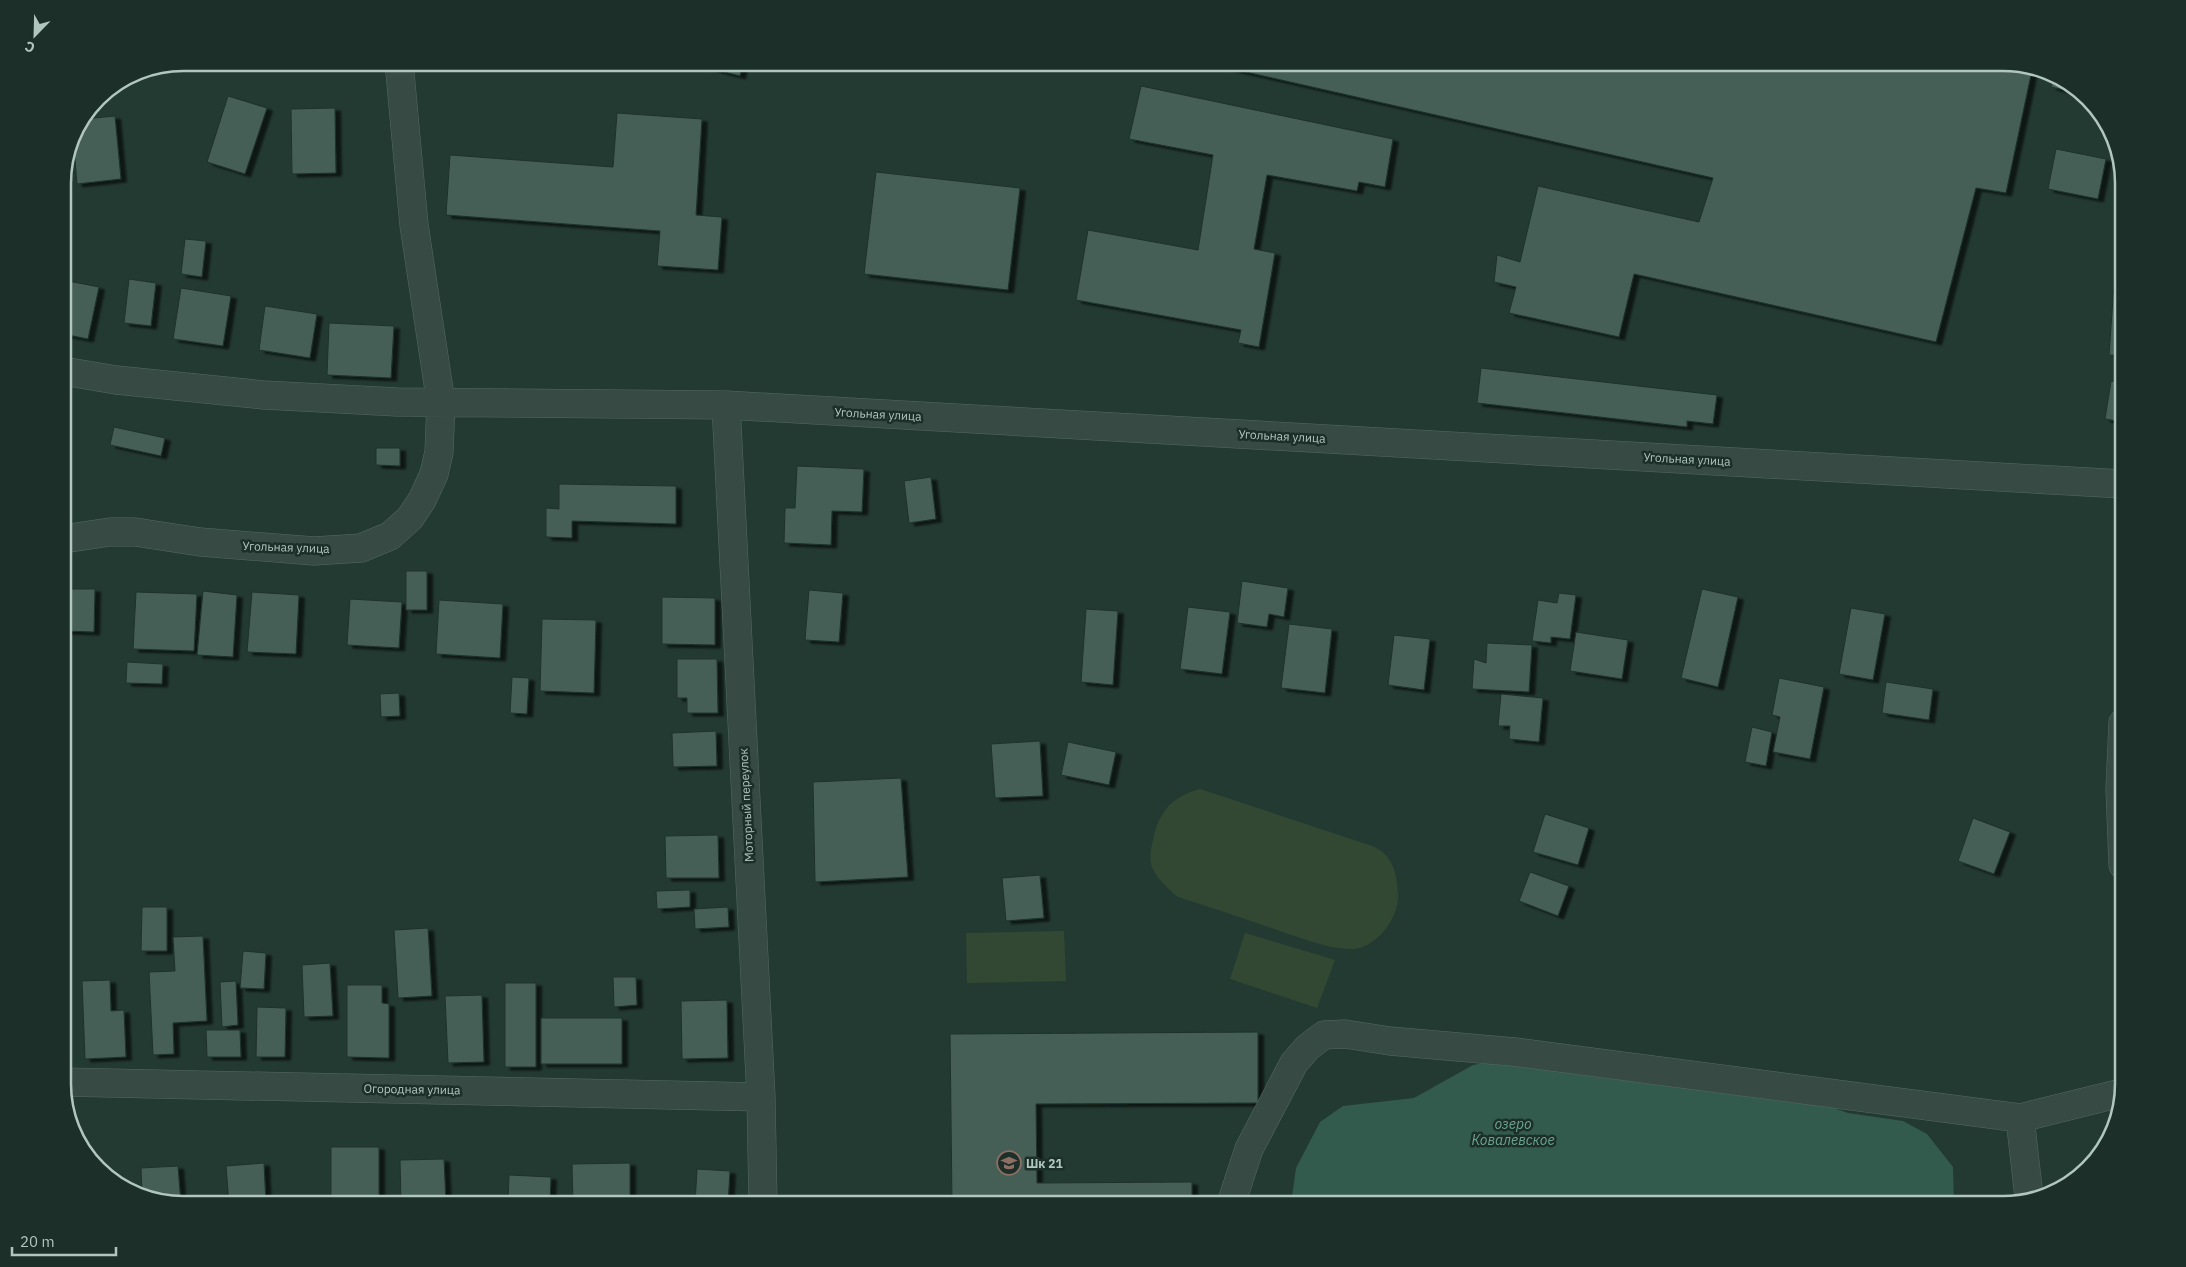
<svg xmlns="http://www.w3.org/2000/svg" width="2186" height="1267" font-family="'IBM Plex Sans',sans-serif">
  <defs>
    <filter id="shadow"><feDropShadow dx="5.5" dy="3" stdDeviation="1" flood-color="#0009"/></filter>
  </defs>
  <rect width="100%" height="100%" fill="#233a32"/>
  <path fill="#334832" d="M1200,789L1375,847C1394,858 1397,874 1398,895C1399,919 1374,951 1349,949C1326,948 1304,939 1283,932C1248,920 1213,908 1178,897C1167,888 1158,880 1152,867C1149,860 1151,848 1153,840C1159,812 1171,797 1200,789Z
    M1064,931L1066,981L967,983L966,933Z
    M1245,933L1335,960L1317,1008L1230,979Z"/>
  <path fill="#325b4d" d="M1514,1058L1788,1092L1848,1113L1903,1121L1927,1134L1953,1167L1954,1204H1291L1296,1168L1320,1122L1343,1106L1414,1098L1473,1065Z"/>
  <path fill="#445e56" stroke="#1e322b" filter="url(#shadow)" d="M687,62H743L740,76Z
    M1202,62H2002L2032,70L2006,193L1976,188L1936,342L1634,274L1619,337L1509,313L1516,287L1494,282L1497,255L1520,262L1538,186L1699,222L1713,178Z
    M2053,76L2063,79L2077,93L2051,87Z
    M1141,86L1393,139L1385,187L1359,182L1357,191L1267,175L1254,249L1275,253L1259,347L1238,343L1241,330L1076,300L1088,230L1198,250L1213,155L1129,139Z
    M228,96L267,108L245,174L207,162Z
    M335,108L336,173L292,174L291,109Z
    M617,113L702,119L696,215L722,217L718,270L657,266L660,231L446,215L450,155L613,167Z
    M115,116L121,179L77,184L73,136L84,119Z
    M2056,149L2106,159L2098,199L2048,189Z
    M876,172L1020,188L1008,290L864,274Z
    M2120,197H2123V356L2109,355Z
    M185,239L206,241L202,277L181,274Z
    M129,279L156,283L151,326L124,323Z
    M63,280L99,287L88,339L63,334Z
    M181,288L231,296L223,346L173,339Z
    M265,306L317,314L310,358L259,350Z
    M329,323L394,326L391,378L327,375Z
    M1481,368L1717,395L1713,424L1687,421V427L1477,403Z
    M2111,381L2123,383V422L2105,419Z
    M114,427L165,438L161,456L110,445Z
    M376,448H400V466L376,465Z
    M797,466L864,469L862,512L832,511L831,545L784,543L785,508H795Z
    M931,477L936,519L909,523L904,481Z
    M559,484L676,486V524L572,521V538L546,537V508L559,509Z
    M406,571H427V610H406Z
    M1242,581L1288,588L1284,617L1269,614L1267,627L1237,623Z
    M63,589H95L94,632L63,631Z
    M1702,589L1738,597L1718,687L1681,678Z
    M809,590L843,593L839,642L805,640Z
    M203,591L237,595L233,657L197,655Z
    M136,592L197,594L194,651L133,649Z
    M252,592L299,595L296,654L247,652Z
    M1559,593L1576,595L1570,639L1551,637V643L1532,641L1538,600L1557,603Z
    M662,597L715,598V645L662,644Z
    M350,599L402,602L399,648L347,645Z
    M439,600L503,604L500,658L436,654Z
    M1188,607L1230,612L1222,674L1180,669Z
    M1851,608L1885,614L1873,680L1839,674Z
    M1086,609L1118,611L1113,685L1081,682Z
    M542,619L596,620L594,693L540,691Z
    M1289,624L1332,629L1325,693L1281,688Z
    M1576,632L1628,640L1622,679L1570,671Z
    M1394,635L1430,639L1424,690L1388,685Z
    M1487,643L1532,645L1529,692L1472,689L1474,659L1486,663Z
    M677,659H717L718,713H687V698H677Z
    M127,662L163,664L162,684L126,683Z
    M512,677L529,678L527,714L510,713Z
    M1779,678L1824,687L1810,759L1773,752L1780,717L1772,715Z
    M1886,682L1933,689L1929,720L1882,713Z
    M399,693L400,716L381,717L380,694Z
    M1501,694L1543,698L1539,742L1509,739L1510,726H1498Z
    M1752,727L1772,732L1766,766L1745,762Z
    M716,731L717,766L673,767L672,733Z
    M1040,741L1043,796L995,798L991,744Z
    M1068,742L1116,752L1109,785L1061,775Z
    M901,778L908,877L815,882L813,782Z
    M1545,814L1589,828L1578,865L1533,852Z
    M1973,818L2010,832L1994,874L1958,861Z
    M718,835L719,878H666L665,836Z
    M1530,872L1569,886L1558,916L1519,901Z
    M1040,875L1044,918L1006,921L1002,878Z
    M690,890V907L657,909L656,891Z
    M142,907H167V951H141Z
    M728,907L729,927L695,929L694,909Z
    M428,928L432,996L398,998L394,930Z
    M203,936L207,1021L173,1023L174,1054L153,1055L149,972L175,971L173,937Z
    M243,951L266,953L264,989L240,988Z
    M330,963L333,1016L304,1017L302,965Z
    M613,977H636L637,1005L614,1007Z
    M110,980L111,1011L124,1010L126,1057L85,1059L82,981Z
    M236,981L238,1025L222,1027L220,982Z
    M505,983H536V1067H505Z
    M347,985H382V1003L389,1004V1058L347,1057Z
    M482,995L484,1062L448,1063L445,996Z
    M727,1000L728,1058L682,1059L681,1001Z
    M257,1007L286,1008L285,1057H256Z
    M541,1018H622V1064H541Z
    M206,1030H240L241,1057H207Z
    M1258,1032V1103L1036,1104L1037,1183L1192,1182V1204H952L950,1034Z
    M331,1147H379V1204H331Z
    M444,1159L446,1203L401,1204L400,1160Z
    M264,1163L266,1204H229L226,1166Z
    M630,1163V1204H573L572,1164Z
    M178,1166L181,1204L142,1193L141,1168Z
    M697,1169L730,1171L728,1204H695Z
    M509,1175L551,1177L550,1204H508Z"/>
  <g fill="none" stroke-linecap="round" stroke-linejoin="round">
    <g stroke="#556962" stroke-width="29">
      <path id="minor" d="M63,371L116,380L264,395L397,402L726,405L2123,484
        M726,405L761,1097L763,1204
        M63,539L110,532H135L200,542L314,551L361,548L390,536L410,518L422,500L434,474L439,452L441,403L414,225L399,62
        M2123,723L2120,789L2123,865
        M63,1082L761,1097
        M2029,1197L2020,1118L2121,1093
        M1231,1204L1249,1149L1294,1063L1308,1047L1324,1035L1345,1034L1390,1041L1515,1052L2020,1118"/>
    </g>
    <use href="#minor" stroke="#374b44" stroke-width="28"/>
  </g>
  <defs>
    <g id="school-ring" transform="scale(1.25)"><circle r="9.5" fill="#1c2f29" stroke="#8d6e63" stroke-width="1.5"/><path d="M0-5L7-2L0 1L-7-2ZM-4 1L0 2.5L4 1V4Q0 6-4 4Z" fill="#8d6e63"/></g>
  </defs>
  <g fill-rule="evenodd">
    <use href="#school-ring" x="1009" y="1163"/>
  </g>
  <g text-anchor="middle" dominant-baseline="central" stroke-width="5" stroke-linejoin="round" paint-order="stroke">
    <g font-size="12" fill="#b2c6c0" stroke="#1c2f29">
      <text transform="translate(878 414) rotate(3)">Угольная улица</text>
      <text transform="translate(1282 436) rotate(3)">Угольная улица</text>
      <text transform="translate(1687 459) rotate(3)">Угольная улица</text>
      <text transform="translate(286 547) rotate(2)">Угольная улица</text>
      <text transform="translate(746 805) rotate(-93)">Моторный переулок</text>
      <text transform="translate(412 1089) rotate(1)">Огородная улица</text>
    </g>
    <g font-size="12" font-weight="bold" fill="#b2c6c0" stroke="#1c2f29" text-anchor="start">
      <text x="1026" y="1163">Шк 21</text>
    </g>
    <g font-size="14" font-style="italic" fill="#6ca490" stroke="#1c2f29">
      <text x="1513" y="1124">озеро<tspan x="1513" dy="16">Ковалевское</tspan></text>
    </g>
  </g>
  <path d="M0 0H2186V1267H0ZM183 71H2003A112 112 0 0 1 2115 183V1084A112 112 0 0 1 2003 1196H183A112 112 0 0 1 71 1084V183A112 112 0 0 1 183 71Z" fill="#1c2f29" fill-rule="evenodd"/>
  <path fill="none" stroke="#b2c6c0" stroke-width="2.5" d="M183 71H2003A112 112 0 0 1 2115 183V1084A112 112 0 0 1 2003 1196H183A112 112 0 0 1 71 1084V183A112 112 0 0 1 183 71Z"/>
  <g transform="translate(35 35) rotate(203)" stroke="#1c2f29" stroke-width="4" paint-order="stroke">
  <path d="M0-4L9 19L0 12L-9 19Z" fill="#b2c6c0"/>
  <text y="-8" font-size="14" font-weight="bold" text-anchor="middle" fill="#b2c6c0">С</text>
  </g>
  <path d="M12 1247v8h104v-8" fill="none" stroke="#b2c6c0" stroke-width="2.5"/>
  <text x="20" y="1247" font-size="15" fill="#b2c6c0" stroke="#1c2f29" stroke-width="4" paint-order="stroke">20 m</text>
</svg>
